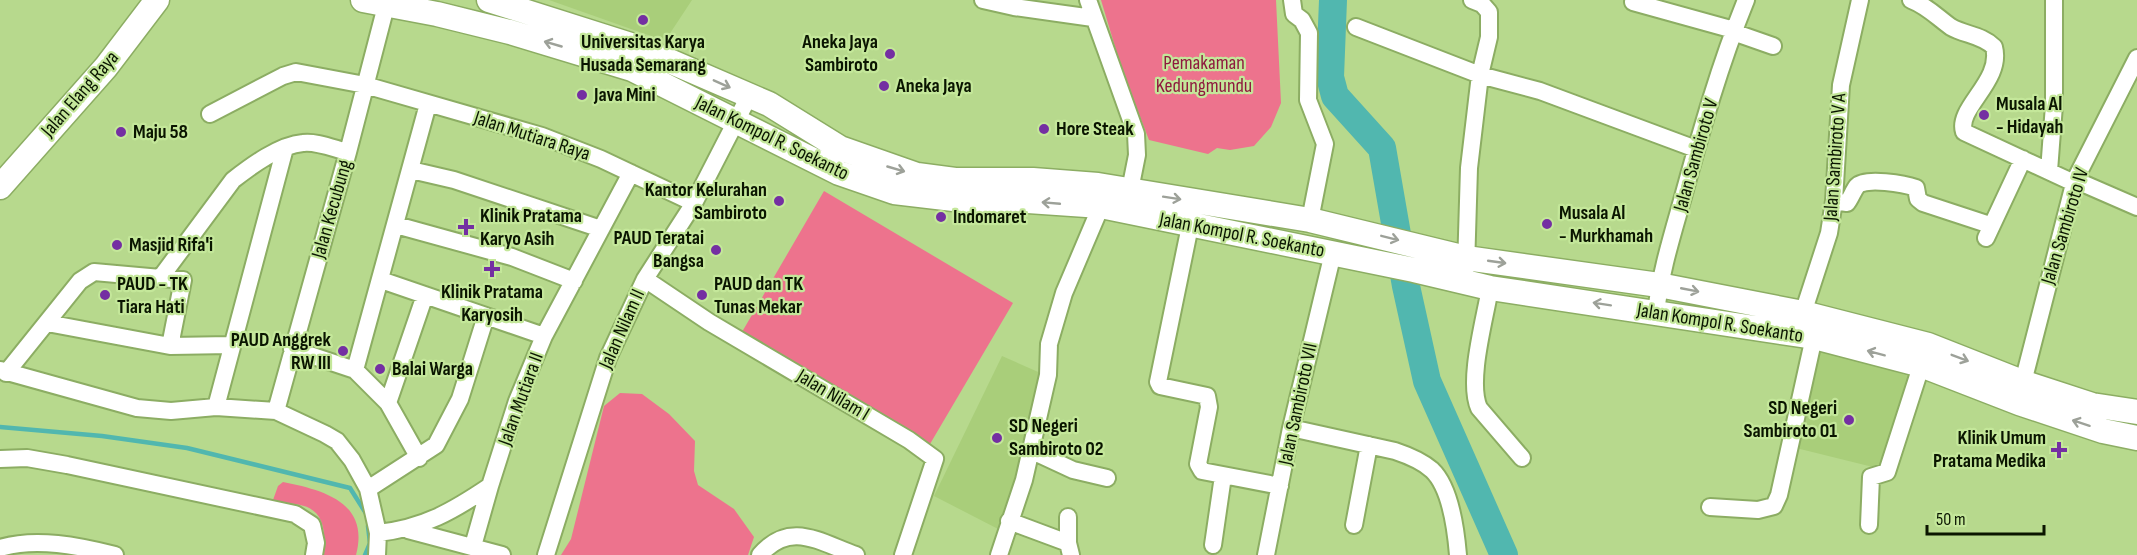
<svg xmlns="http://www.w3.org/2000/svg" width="2137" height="555" font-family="'Sofia Sans Condensed',sans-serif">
  <rect width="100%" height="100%" fill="#b7d98d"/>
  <path fill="#a9ce7a" d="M549,0H692L665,41Z
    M1816,348L1912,377L1885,470L1792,447Z
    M1002,356L1045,375L1034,397L1040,401L1002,531L934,496Z"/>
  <path fill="#ed738d" d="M1101,0H1276L1281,103L1271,127L1254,146L1230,150L1217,148L1208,154L1149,140L1122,70Z
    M824,191L1013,303L930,444L742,332Z
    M620,393L642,394L669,414L695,441L694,471L698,485L734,509L754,537L748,555H561L571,539L604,406Z
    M283,482C323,490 370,502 356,555H324C327,515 317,502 276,503L273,500L278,486Z"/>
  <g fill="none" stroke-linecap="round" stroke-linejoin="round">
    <path stroke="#51b7af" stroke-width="4.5" d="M0,427L102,436L187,448L350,488L367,515
      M365,555L370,543L368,526"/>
    <path stroke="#51b7af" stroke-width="28" d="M1333,0L1330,77L1335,96L1382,148L1406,286L1427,381L1504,555"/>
    <g stroke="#8cad63" stroke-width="20">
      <path id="street" d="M983,0L1014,7L1093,18
        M1088,0L1136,134L1137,155L1128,200
        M1292,0L1294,14L1302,20L1309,33L1308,100L1325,144L1310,220
        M1911,0C1927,6 1937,17 1951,27C1965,35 1982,35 1994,47C2003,81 1956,108 1964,132L2074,183
        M1633,2L1734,30
        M1356,27L1480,75L1540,91L1696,149
        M1733,32L1773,46
        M210,114L283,76L296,72L365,85L542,136L601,159L694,203
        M411,170L454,180L601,229
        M2049,171L2054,105V0
        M2075,180L2137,207
        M1834,201L1847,203C1851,198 1853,191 1857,186C1865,177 1905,184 1916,188L1918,199L1923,203L1990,225
        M396,225L512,257L574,281
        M1190,226L1158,382L1160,386L1207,396L1209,407L1198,464L1202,471L1280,486
        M1986,238L2023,159
        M1466,268L1469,168L1480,75L1489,37V12L1482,4L1472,0
        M161,277L233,180C251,166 279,145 303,143C316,141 335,149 348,152
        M645,279L709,322L909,440L935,459L903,555
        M381,280L544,336
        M1490,288C1485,319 1467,381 1479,408L1522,458
        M1656,313C1660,274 1672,236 1683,197C1701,131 1720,64 1746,0
        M1803,313L1829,233L1834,201L1841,85L1860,0
        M47,323L170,346L231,345
        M292,349L355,370L388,403L419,458
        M0,370L137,408L171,411L216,407L276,411L325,434L337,441L352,460L368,489L378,533L377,555
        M355,370L428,104
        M6,373L80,281L94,272L183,280L170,346
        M2021,390L2075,180L2137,58
        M388,403L425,295
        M216,407L285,148
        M276,411L348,152L386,6
        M1291,428L1395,451C1407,455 1422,461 1432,470C1451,488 1456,531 1458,555
        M1030,450L1073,470L1107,478
        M0,459L27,458L67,465L295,514L312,525L316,543L314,555
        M368,489L436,445L460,399L486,316
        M1710,507L1758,510L1774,506L1779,495L1814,337
        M1068,517V543L1071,555
        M1009,521L1068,543
        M1354,525L1369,445
        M1869,525L1871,477L1887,472L1924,357
        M408,530L502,555
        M378,533C424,528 453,511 490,486L517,401L544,336L631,173
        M1213,545L1223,476
        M473,546L490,486
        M0,548C36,537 79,546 115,555
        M546,555L608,358L645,279L694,203L749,96
        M760,555C790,520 819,542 856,555
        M999,555L1024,480L1048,375L1049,344L1064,293L1101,206
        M1266,555L1291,428L1333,253"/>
    </g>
    <g stroke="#8cad63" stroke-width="27">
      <path id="secondary" d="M363,0L437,14L510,32L632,69L839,173L894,192L962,200H1013L1101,206L1414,270L1490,288L1814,337L1921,365L2019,403L2103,431L2137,438
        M489,0L637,47L769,104L840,148L917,175L955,180H1033L1098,185L1310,220L1466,258L1659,285L1803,313L1928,345L2022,382L2092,405L2137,412
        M0,187L106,67L157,0"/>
    </g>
    <use href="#street" stroke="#fff" stroke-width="16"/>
    <use href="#secondary" stroke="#fff" stroke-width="24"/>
  </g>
  <defs><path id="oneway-shaft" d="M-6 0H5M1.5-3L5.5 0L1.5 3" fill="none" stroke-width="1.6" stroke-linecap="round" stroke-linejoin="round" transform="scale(1.5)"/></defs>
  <g stroke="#9da199">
    <use href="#oneway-shaft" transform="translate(553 44) rotate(-164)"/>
    <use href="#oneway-shaft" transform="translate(722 84) rotate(24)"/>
    <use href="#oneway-shaft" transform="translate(896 169) rotate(16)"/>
    <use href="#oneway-shaft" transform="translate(1172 198) rotate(9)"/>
    <use href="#oneway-shaft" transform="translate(1051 203) rotate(-175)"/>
    <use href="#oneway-shaft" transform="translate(1390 238) rotate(14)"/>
    <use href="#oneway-shaft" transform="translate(1497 262) rotate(8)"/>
    <use href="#oneway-shaft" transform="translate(1690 290) rotate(11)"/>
    <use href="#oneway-shaft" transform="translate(1602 304) rotate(-171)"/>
    <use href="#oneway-shaft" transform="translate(1876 353) rotate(-165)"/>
    <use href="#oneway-shaft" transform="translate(1960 358) rotate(21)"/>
    <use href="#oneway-shaft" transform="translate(2081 423) rotate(-162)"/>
  </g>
  <g fill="#742fa2" stroke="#c4e79a" stroke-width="2">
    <circle cx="643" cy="20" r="6"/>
    <circle cx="890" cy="54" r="6"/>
    <circle cx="884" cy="86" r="6"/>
    <circle cx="582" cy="95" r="6"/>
    <circle cx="1984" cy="115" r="6"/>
    <circle cx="1044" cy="129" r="6"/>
    <circle cx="121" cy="132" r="6"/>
    <circle cx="779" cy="201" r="6"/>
    <circle cx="941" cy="217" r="6"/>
    <circle cx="1547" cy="224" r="6"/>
    <path d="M463 218h6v6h6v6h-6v6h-6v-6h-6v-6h6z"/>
    <circle cx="117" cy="245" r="6"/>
    <circle cx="716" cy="250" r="6"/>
    <path d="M489 260h6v6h6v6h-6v6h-6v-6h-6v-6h6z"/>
    <circle cx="105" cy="295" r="6"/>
    <circle cx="702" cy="295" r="6"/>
    <circle cx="343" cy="351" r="6"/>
    <circle cx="380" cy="369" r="6"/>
    <circle cx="1849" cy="420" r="6"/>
    <circle cx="997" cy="438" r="6"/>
    <path d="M2056 441h6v6h6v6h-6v6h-6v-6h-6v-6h6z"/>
  </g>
  <g text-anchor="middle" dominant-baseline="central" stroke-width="4.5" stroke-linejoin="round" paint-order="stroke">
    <g font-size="20" font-weight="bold" fill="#0a1500" stroke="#c4e79a" text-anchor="start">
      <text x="643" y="42" text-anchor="middle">Universitas Karya<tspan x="643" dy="23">Husada Semarang</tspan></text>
      <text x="878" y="42" text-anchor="end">Aneka Jaya<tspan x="878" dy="23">Sambiroto</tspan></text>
      <text x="896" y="86">Aneka Jaya</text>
      <text x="594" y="95">Java Mini</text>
      <text x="1996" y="104">Musala Al<tspan x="1996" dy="23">- Hidayah</tspan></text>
      <text x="1056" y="129">Hore Steak</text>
      <text x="133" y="132">Maju 58</text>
      <text x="767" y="190" text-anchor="end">Kantor Kelurahan<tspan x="767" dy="23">Sambiroto</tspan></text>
      <text x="1559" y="213">Musala Al<tspan x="1559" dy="23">- Murkhamah</tspan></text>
      <text x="480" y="216">Klinik Pratama<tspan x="480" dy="23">Karyo Asih</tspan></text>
      <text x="953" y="217">Indomaret</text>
      <text x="704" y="238" text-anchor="end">PAUD Teratai<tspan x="704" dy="23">Bangsa</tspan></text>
      <text x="129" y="245">Masjid Rifa'i</text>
      <text x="117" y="284">PAUD - TK<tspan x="117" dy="23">Tiara Hati</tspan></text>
      <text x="714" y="284">PAUD dan TK<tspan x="714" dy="23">Tunas Mekar</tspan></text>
      <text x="492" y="292" text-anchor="middle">Klinik Pratama<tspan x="492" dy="23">Karyosih</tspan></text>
      <text x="331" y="340" text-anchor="end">PAUD Anggrek<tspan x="331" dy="23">RW III</tspan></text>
      <text x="392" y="369">Balai Warga</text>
      <text x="1837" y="408" text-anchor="end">SD Negeri<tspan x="1837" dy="23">Sambiroto 01</tspan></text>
      <text x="1009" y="426">SD Negeri<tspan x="1009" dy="23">Sambiroto 02</tspan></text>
      <text x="2046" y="438" text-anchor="end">Klinik Umum<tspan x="2046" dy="23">Pratama Medika</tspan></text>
    </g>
    <g font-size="20" fill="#8e193e" stroke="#c4e79a">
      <text x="1204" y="63">Pemakaman<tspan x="1204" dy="23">Kedungmundu</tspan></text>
    </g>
    <g font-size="20" fill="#0a1500" stroke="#c4e79a">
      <text transform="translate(80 94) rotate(-49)">Jalan Elang Raya</text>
      <text transform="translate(532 136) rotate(18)">Jalan Mutiara Raya</text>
      <text transform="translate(772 138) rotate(26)">Jalan Kompol R. Soekanto</text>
      <text transform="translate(1696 155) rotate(-74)">Jalan Sambiroto V</text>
      <text transform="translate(1835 157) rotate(-86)">Jalan Sambiroto V A</text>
      <text transform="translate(332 209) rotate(-74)">Jalan Kecubung</text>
      <text transform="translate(2065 226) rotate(-73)">Jalan Sambiroto IV</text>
      <text transform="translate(1242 235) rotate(11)">Jalan Kompol R. Soekanto</text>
      <text transform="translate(1720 323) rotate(9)">Jalan Kompol R. Soekanto</text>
      <text transform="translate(622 329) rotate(-66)">Jalan Nilam II</text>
      <text transform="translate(833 395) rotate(31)">Jalan Nilam I</text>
      <text transform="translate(521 399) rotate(-70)">Jalan Mutiara II</text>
      <text transform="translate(1298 404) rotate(-78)">Jalan Sambiroto VII</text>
    </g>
  </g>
  <path d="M1927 525v9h117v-9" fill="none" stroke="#0a1500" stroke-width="3"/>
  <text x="1936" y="525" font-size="18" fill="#0a1500" stroke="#c4e79a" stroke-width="4.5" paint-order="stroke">50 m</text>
</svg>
